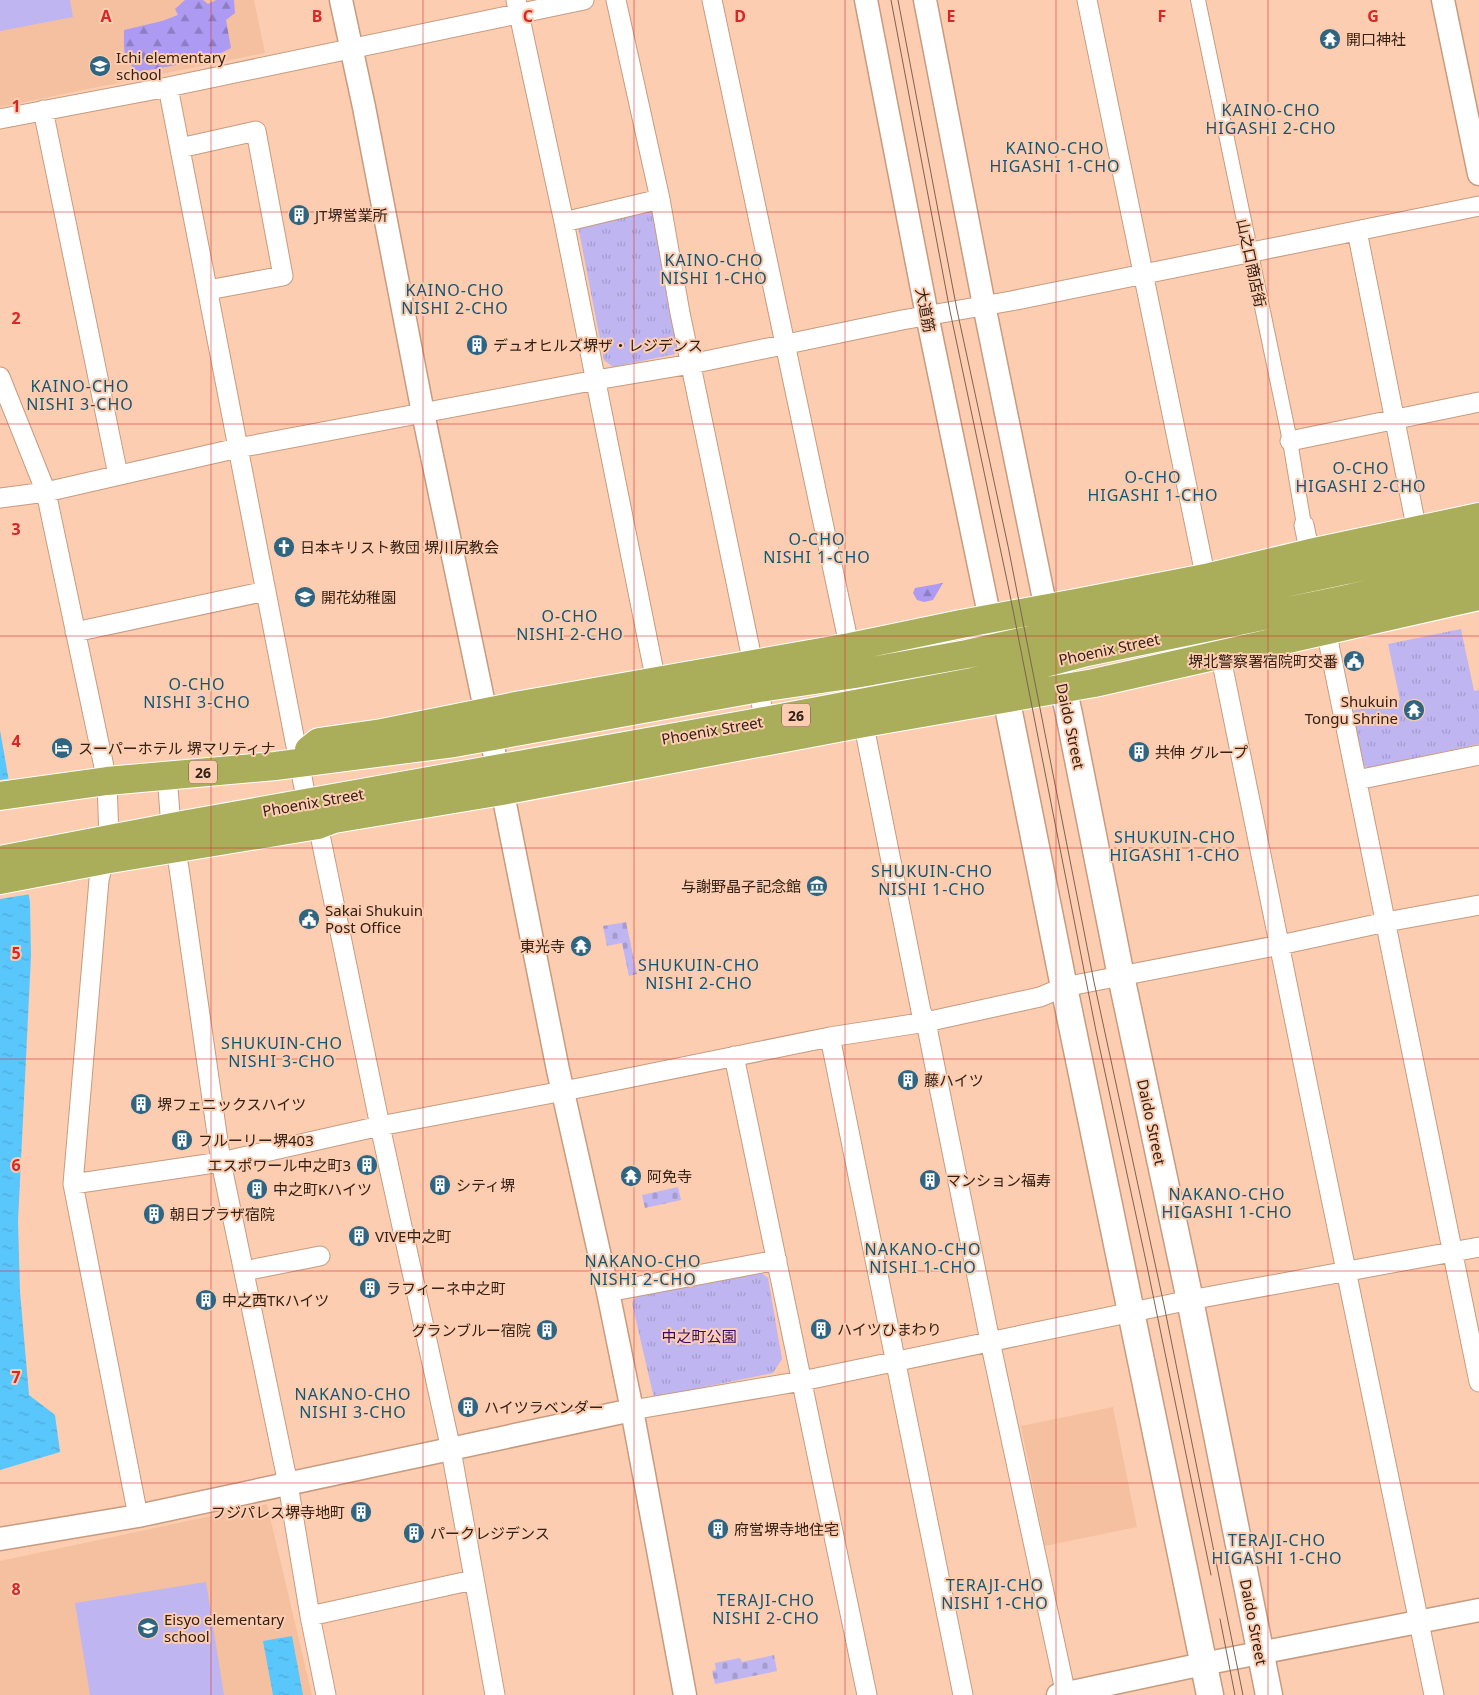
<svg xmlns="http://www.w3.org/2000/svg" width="1479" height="1695" font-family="'Noto Sans','Noto Sans JP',sans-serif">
  <defs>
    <pattern id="forest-firs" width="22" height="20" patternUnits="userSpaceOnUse" patternTransform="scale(1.25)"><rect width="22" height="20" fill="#ad9af2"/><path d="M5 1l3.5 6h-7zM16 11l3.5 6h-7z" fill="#8d7dc3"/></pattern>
    <pattern id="cemetery-stones" width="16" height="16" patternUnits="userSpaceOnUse" patternTransform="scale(1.25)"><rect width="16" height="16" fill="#bfb5f0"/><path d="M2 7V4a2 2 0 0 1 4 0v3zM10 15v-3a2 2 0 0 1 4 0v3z" fill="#a59bcd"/></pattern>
    <pattern id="park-tufts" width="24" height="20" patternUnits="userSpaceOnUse" patternTransform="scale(1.25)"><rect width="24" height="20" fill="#bfb5f0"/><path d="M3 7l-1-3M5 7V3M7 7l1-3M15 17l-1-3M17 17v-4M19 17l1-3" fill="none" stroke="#a59bcd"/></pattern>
    <pattern id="water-ripples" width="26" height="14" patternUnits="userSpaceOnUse" patternTransform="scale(1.25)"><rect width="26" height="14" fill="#59c6fc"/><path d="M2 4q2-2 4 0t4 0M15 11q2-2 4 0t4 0" fill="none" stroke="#4eaad7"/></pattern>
  </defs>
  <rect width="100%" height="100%" fill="#fccdb0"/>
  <path fill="#f5c0a0" d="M0,0H254L265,53L0,107Z
    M1113,1407L1137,1527L1045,1546L1021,1426Z
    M267,1504L312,1695H0V1561Z"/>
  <path fill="#bfb5f0" d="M0,0H70L73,17L0,31Z
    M206,1582L224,1695H90L75,1603Z"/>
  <path fill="url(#forest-firs)" d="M203,0L208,4L216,0H234L235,13L226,20L231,48L209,59L138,72C122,58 124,51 124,30L162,21L178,15L175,9L185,0Z
    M943,583L933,600L924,602L917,600L913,593L915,588Z"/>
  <path fill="url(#cemetery-stones)" d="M626,922L637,974L629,976L622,943L607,946L603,926Z
    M678,1187L681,1200L645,1208L642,1195Z
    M774,1655L777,1671L715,1684L712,1671L716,1670L715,1663L740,1658L742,1662Z"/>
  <path fill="url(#park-tufts)" d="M649,210L655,212L680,346L675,354L613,367L604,360L578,226Z
    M1461,629L1474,691L1479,690V744L1368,768L1361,763L1351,711L1400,700L1388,644Z
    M760,1272L768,1278L782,1359L773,1373L655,1397L653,1394L632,1303L636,1296Z"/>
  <path fill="url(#water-ripples)" d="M0,730L30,902L31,956L18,1221L20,1292L29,1395L55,1415L60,1452L0,1470Z
    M292,1636L303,1695H273L263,1641Z"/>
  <path fill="#fccdb0" d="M12,778L31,894L0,899V780Z"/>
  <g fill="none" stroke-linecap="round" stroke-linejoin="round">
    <g stroke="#c79b7f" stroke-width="16">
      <path id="pedestrian" d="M1198,0L1290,441L1304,525"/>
    </g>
    <g stroke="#c79b7f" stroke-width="21">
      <path id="minor" d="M516,0L564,222L658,692
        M616,0L660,199L680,313L767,731
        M712,0L852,659
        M1087,0L1208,589
        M168,87L307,803L311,814L318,825L380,1126L451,1450L495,1695
        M43,110L118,475
        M0,119L168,87L584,0
        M180,148L256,131L283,276L208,290
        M564,222L660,199
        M1357,231L1419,541
        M0,377L46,492L107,781L109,839L99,880L73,1184L138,1516
        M1290,441L1479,402
        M0,498L46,492L238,448L596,380L691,364L902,320L1011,301L1479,206
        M1304,525L1312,563
        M1324,620L1479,1382
        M75,632L266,591
        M1218,643L1314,1116L1434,1695
        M861,711L921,1011L926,1022L990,1341L1066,1695
        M167,775L171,827L179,868L221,1162L288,1484L310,1616L326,1695
        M1357,780L1479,755
        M830,1037L963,1695
        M734,1056L867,1695
        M73,1184L221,1162L380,1126L584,1087L830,1037L926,1022L1040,997L1064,987L1280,945L1386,922L1479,905
        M244,1271L320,1256
        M608,1292L777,1260
        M632,1410L802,1381L1190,1300L1479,1247
        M310,1616L473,1580"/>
    </g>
    <g stroke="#c79b7f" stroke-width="25">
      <path id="tertiary" d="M341,0L364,107L423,413L506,809L558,1070L608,1292L632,1410L685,1695
        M866,0L927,315L990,619
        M925,0L984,305L1046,609
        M1443,0L1479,174
        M0,1539L138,1516L632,1410
        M1058,1695L1203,1664L1479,1610"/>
    </g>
    <g stroke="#c79b7f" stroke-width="29">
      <path id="secondary" d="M1052,639L1069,714L1121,976L1190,1300L1269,1695
        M1002,677L1064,987L1210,1695"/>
    </g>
    <g stroke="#fff" stroke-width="30">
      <path id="trunk" d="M309,750L319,742L382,733L521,705L850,647L961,624L1076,603L1205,578L1310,553L1479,517
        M0,796L107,781L275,766L454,743L759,688L855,674L967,654L1294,581L1479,542
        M0,860L188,824L748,724L972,682L1087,652L1342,600L1479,569
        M0,880L104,860L318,825L334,819L502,791L864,723L1094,683L1479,596"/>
    </g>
    <use href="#pedestrian" stroke="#fff" stroke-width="14"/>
    <use href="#minor" stroke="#fff" stroke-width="19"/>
    <use href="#tertiary" stroke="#fff" stroke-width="22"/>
    <use href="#secondary" stroke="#fff" stroke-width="26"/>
    <use href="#trunk" stroke="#aaae5a" stroke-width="28"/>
    <path stroke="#7f6250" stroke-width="1" d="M891,0L950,311L1009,590L1096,1031L1147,1266L1211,1575
      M898,0L957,310L1008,546L1094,982L1164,1305L1243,1695
      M1220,1619L1235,1695"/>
  </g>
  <path fill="none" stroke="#d62828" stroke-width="1" stroke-opacity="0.55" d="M211,0V1695M423,0V1695M634,0V1695M845,0V1695M1056,0V1695M1268,0V1695M0,212H1479M0,424H1479M0,636H1479M0,848H1479M0,1059H1479M0,1271H1479M0,1483H1479"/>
  <defs>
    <g id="temple-disc" transform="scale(1.125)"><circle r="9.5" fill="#2f6581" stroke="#fccdb0"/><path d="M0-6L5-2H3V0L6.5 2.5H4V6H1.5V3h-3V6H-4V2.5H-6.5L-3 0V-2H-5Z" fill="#fff"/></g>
    <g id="school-disc" transform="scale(1.125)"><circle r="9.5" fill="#2f6581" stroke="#fccdb0"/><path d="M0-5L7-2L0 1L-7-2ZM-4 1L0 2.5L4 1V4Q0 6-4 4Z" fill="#fff"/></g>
    <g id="building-disc" transform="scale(1.125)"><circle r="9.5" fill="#2f6581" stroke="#fccdb0"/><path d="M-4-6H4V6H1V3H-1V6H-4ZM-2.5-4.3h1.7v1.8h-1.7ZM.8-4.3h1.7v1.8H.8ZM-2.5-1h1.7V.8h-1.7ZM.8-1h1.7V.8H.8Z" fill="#fff"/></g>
    <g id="church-disc" transform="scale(1.125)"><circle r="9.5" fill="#2f6581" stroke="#fccdb0"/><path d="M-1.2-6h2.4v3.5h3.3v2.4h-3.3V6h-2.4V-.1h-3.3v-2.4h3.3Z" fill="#fff"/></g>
    <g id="civic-disc" transform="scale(1.125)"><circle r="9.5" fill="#2f6581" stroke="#fccdb0"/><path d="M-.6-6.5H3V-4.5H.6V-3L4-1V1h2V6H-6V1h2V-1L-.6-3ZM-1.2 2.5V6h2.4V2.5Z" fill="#fff"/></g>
    <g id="hotel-disc" transform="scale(1.125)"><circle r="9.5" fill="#2f6581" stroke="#fccdb0"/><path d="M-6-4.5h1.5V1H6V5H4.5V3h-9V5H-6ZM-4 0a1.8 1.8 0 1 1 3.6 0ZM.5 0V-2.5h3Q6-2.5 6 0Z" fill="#fff"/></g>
    <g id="museum-disc" transform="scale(1.125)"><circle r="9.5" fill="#2f6581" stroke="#fccdb0"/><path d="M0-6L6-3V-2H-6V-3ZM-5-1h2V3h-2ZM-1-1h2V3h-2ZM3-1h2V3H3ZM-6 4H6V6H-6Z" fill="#fff"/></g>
  </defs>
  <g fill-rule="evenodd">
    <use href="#temple-disc" x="1330" y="39"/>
    <use href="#school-disc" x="100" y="66"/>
    <use href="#building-disc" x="299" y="215"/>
    <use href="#building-disc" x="477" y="345"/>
    <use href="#church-disc" x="284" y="547"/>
    <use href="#school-disc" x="305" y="597"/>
    <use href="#civic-disc" x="1354" y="661"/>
    <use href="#temple-disc" x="1414" y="710"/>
    <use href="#hotel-disc" x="62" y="748"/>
    <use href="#building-disc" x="1139" y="752"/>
    <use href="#museum-disc" x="817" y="886"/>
    <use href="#civic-disc" x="309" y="919"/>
    <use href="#temple-disc" x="581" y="946"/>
    <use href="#building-disc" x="908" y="1080"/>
    <use href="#building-disc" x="141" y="1104"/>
    <use href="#building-disc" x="182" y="1140"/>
    <use href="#building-disc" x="367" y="1165"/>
    <use href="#temple-disc" x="631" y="1176"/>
    <use href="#building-disc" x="930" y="1180"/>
    <use href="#building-disc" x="440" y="1185"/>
    <use href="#building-disc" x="257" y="1189"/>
    <use href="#building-disc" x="154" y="1214"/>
    <use href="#building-disc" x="359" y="1236"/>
    <use href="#building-disc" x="370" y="1288"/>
    <use href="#building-disc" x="206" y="1300"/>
    <use href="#building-disc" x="821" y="1329"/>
    <use href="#building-disc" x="547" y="1330"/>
    <use href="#building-disc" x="468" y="1407"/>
    <use href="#building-disc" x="361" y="1512"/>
    <use href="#building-disc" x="718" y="1529"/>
    <use href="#building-disc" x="414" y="1533"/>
    <use href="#school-disc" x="148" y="1628"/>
  </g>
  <g text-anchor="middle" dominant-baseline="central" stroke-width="4" stroke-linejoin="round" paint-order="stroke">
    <g fill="#fccdb0" stroke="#6f5544" stroke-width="1">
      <rect x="782" y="703.5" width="28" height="23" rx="4"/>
      <rect x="189" y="760.5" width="28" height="23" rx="4"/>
    </g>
    <g font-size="14" font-weight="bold" fill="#322116">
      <text x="796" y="715">26</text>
      <text x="203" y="772">26</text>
    </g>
    <g font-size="15" fill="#322116" stroke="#fccdb0" text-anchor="start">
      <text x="1346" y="39">開口神社</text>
      <text x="116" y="57">Ichi elementary<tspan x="116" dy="17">school</tspan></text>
      <text x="315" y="215">JT堺営業所</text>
      <text x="493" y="345">デュオヒルズ堺ザ・レジデンス</text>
      <text x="300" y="547">日本キリスト教団 堺川尻教会</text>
      <text x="321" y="597">開花幼稚園</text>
      <text x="1338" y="661" text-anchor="end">堺北警察署宿院町交番</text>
      <text x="1398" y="701" text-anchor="end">Shukuin<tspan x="1398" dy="17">Tongu Shrine</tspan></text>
      <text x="78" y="748">スーパーホテル 堺マリティナ</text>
      <text x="1155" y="752">共伸 グループ</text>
      <text x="801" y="886" text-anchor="end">与謝野晶子記念館</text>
      <text x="325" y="910">Sakai Shukuin<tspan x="325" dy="17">Post Office</tspan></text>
      <text x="565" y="946" text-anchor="end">東光寺</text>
      <text x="924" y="1080">藤ハイツ</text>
      <text x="157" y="1104">堺フェニックスハイツ</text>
      <text x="198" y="1140">フルーリー堺403</text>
      <text x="351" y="1165" text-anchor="end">エスポワール中之町3</text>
      <text x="647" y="1176">阿免寺</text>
      <text x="946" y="1180">マンション福寿</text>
      <text x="456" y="1185">シティ堺</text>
      <text x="273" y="1189">中之町Kハイツ</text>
      <text x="170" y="1214">朝日プラザ宿院</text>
      <text x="375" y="1236">VIVE中之町</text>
      <text x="386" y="1288">ラフィーネ中之町</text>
      <text x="222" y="1300">中之西TKハイツ</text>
      <text x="837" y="1329">ハイツひまわり</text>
      <text x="531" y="1330" text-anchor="end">グランブルー宿院</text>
      <text x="484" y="1407">ハイツラベンダー</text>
      <text x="345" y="1512" text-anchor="end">フジパレス堺寺地町</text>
      <text x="734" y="1529">府営堺寺地住宅</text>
      <text x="430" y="1533">パークレジデンス</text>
      <text x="164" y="1619">Eisyo elementary<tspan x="164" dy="17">school</tspan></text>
    </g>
    <g font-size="15" fill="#322116" stroke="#fccdb0">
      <text transform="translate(1252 263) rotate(78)">山之口商店街</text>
      <text transform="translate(926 310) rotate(79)">大道筋</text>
      <text transform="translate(1109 649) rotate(-12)">Phoenix Street</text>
      <text transform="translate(1071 726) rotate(78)">Daido Street</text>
      <text transform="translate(712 730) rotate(-10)">Phoenix Street</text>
      <text transform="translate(313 802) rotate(-10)">Phoenix Street</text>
      <text transform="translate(1152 1122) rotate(78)">Daido Street</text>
      <text transform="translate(1254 1622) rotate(79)">Daido Street</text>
    </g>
    <g font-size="15" fill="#350871" stroke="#fccdb0">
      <text x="699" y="1336">中之町公園</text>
    </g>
    <g font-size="16" letter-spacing="1" fill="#125673" stroke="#fccdb0">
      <text x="1271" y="110">KAINO-CHO<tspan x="1271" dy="18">HIGASHI 2-CHO</tspan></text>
      <text x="1055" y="148">KAINO-CHO<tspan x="1055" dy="18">HIGASHI 1-CHO</tspan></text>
      <text x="714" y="260">KAINO-CHO<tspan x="714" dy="18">NISHI 1-CHO</tspan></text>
      <text x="455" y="290">KAINO-CHO<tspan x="455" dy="18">NISHI 2-CHO</tspan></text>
      <text x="80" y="386">KAINO-CHO<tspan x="80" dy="18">NISHI 3-CHO</tspan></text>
      <text x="1361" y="468">O-CHO<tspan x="1361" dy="18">HIGASHI 2-CHO</tspan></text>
      <text x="1153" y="477">O-CHO<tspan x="1153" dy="18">HIGASHI 1-CHO</tspan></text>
      <text x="817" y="539">O-CHO<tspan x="817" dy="18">NISHI 1-CHO</tspan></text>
      <text x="570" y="616">O-CHO<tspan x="570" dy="18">NISHI 2-CHO</tspan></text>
      <text x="197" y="684">O-CHO<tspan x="197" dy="18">NISHI 3-CHO</tspan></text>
      <text x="1175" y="837">SHUKUIN-CHO<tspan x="1175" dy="18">HIGASHI 1-CHO</tspan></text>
      <text x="932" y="871">SHUKUIN-CHO<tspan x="932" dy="18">NISHI 1-CHO</tspan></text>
      <text x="699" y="965">SHUKUIN-CHO<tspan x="699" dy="18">NISHI 2-CHO</tspan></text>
      <text x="282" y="1043">SHUKUIN-CHO<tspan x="282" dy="18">NISHI 3-CHO</tspan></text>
      <text x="1227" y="1194">NAKANO-CHO<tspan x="1227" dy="18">HIGASHI 1-CHO</tspan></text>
      <text x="923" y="1249">NAKANO-CHO<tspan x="923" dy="18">NISHI 1-CHO</tspan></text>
      <text x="643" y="1261">NAKANO-CHO<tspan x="643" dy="18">NISHI 2-CHO</tspan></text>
      <text x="353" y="1394">NAKANO-CHO<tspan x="353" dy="18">NISHI 3-CHO</tspan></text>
      <text x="1277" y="1540">TERAJI-CHO<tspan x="1277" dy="18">HIGASHI 1-CHO</tspan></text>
      <text x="995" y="1585">TERAJI-CHO<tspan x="995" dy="18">NISHI 1-CHO</tspan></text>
      <text x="766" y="1600">TERAJI-CHO<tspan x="766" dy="18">NISHI 2-CHO</tspan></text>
    </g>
  </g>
  <g font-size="16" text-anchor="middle" font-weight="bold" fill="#d62828" stroke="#fccdb0" stroke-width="4" stroke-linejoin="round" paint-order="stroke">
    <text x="106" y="22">A</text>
    <text x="317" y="22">B</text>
    <text x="528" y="22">C</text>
    <text x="740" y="22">D</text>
    <text x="951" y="22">E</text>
    <text x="1162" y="22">F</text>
    <text x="1373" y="22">G</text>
    <text x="16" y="112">1</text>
    <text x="16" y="324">2</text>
    <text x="16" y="535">3</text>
    <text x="16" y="747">4</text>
    <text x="16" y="959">5</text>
    <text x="16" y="1171">6</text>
    <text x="16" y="1383">7</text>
    <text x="16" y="1595">8</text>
  </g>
</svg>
